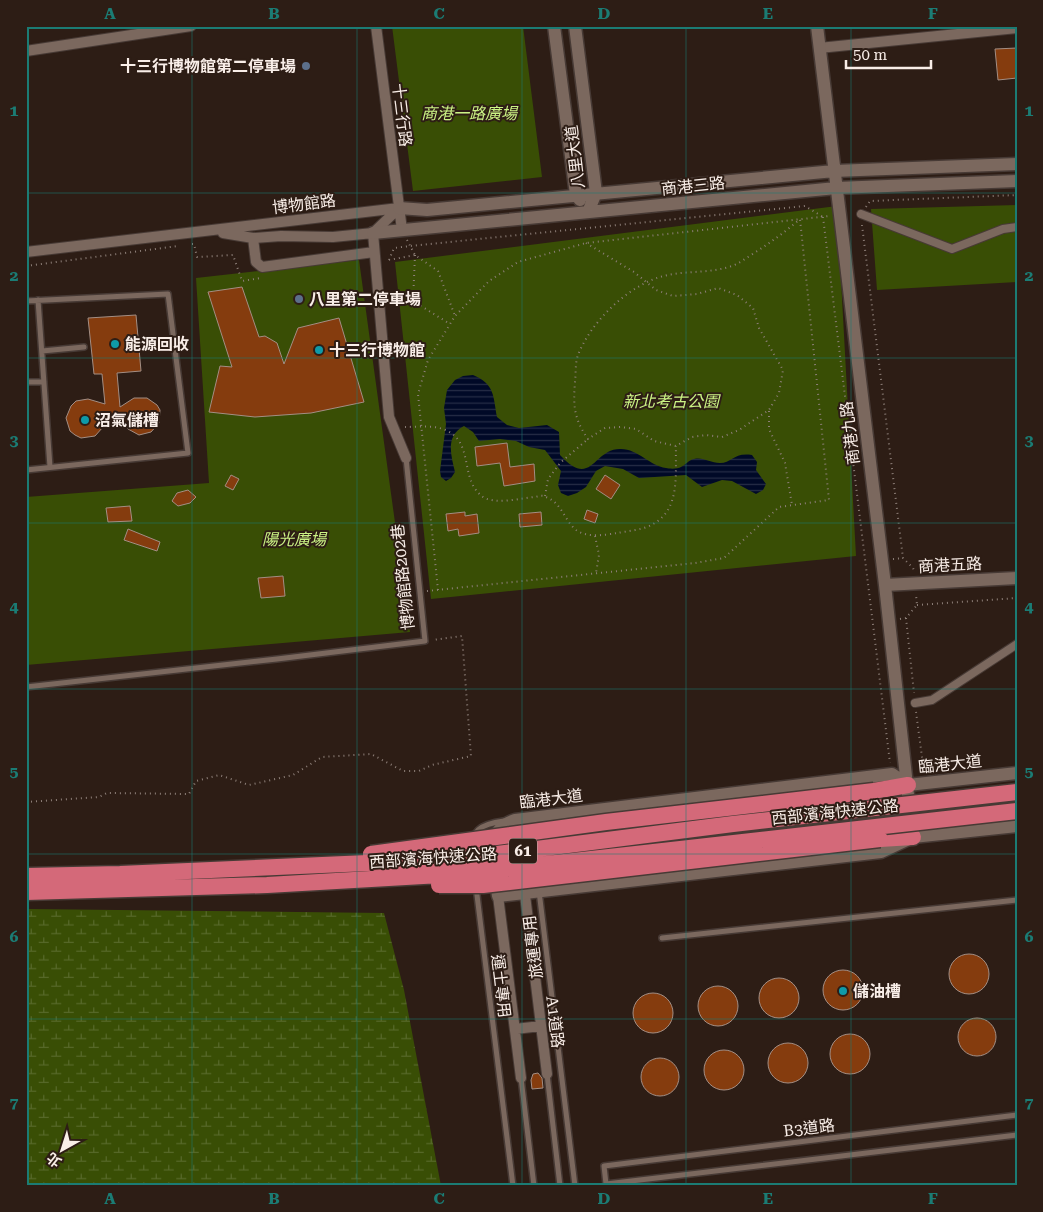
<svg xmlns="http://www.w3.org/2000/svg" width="1043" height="1212" font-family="'Roboto Serif','Noto Sans TC',serif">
  <defs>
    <pattern id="wetland-marsh" width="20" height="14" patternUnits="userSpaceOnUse" patternTransform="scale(1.25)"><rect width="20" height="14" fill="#394e05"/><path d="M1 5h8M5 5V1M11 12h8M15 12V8" fill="none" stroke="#566829"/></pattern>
    <pattern id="water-rules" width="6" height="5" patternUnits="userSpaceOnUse" patternTransform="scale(1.25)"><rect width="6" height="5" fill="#000927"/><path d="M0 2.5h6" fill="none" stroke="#262d46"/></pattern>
  </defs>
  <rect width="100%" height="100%" fill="#2d1d15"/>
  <path fill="url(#wetland-marsh)" d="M26,909L384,913L404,990L441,1186H26Z"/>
  <path fill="#394e05" d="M392,26H523L542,177L413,191Z
    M1017,205V282L877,290L871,209Z
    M837,206L856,556L431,599L395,262Z
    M359,260L410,632L26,665V497L209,483L196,278Z"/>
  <path fill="url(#water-rules)" d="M473,375C495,384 493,396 497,417L507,425L519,428L547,425L559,432L560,455C592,490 593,448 621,449C638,449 650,466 666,468C670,469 678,469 681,467C686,465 688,460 694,459C704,457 710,463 720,463C732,463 734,452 752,455L757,462L756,470L766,484L763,490L756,494L732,481L722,480L702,487L686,475L639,478L623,469L605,466L596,471L586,487L577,493L568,496L561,493L558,485L561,471L545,450L529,447L516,441L500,439L479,441L473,432L464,426C445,436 451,455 455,472L451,478L446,481L441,477L440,471L446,424L444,408L447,390L455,380L463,376Z"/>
  <path fill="#853c0e" stroke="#a38e84" d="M1017,48V78L998,80L995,49Z
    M242,287L259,337L265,336L277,343L284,364L298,328L339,318L364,402L311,413L255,417L209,412L220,366L232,367L208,292Z
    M136,315L141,371L117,373L120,407L134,398H147L157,405L160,410L159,423L151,432L139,435L128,429L123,418L106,419L103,427L95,436L81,438L75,435L70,431L66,418L71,406L76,401L88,399L105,404L102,374H94L88,318Z
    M507,443L510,467L534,464L535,481L504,486L500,463L477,466L475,447Z
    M231,475L239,479L233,490L225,486Z
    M605,475L620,485L611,499L596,489Z
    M188,490L196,497L190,503L178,506L172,501L177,493Z
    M130,506L132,521L108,522L106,508Z
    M587,510L598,514L595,523L584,519Z
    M465,512V516L477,514L479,533L459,536L458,529L448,531L446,514Z
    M541,512L542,525L520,527L519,514Z
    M128,529L160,542L157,551L124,540Z
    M283,576L285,596L261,598L258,578Z
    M949 974a20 20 0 1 1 40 0a20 20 0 1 1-40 0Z
    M823 990a20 20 0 1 1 40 0a20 20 0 1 1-40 0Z
    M759 998a20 20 0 1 1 40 0a20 20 0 1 1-40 0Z
    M698 1006a20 20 0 1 1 40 0a20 20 0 1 1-40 0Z
    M633 1013a20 20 0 1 1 40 0a20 20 0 1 1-40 0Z
    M958 1037a19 19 0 1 1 38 0a19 19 0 1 1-38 0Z
    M830 1054a20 20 0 1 1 40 0a20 20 0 1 1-40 0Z
    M768 1063a20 20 0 1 1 40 0a20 20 0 1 1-40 0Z
    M704 1070a20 20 0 1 1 40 0a20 20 0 1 1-40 0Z
    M641 1077a19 19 0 1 1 38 0a19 19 0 1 1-38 0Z
    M538,1073L542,1078L543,1088L532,1089L531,1080L533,1074Z"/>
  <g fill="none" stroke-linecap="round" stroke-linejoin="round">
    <g stroke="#473a35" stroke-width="8">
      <path id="service" d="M38,300L50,467
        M26,301L168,294L188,453L26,470
        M42,351L84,347
        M26,382H44
        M26,687L277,659L425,641L406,458
        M472,856C469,830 481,824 504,821
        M476,887L513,1186
        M539,891L575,1186
        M662,938L1017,900
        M547,1074L560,1186
        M521,1078L534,1186
        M1017,1115L604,1166L606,1184L1017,1135"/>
    </g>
    <g stroke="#473a35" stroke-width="10">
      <path id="pedestrian" d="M861,214L952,249L1003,229L1017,227
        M915,703L932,700L1017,644"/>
    </g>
    <g stroke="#473a35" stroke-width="12">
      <path id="minor" d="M376,26L402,230
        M819,48L1017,28
        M26,51L191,26
        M223,233L253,238L281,236L333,237L373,233
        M373,233L389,417L406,458
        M373,233L399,208
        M253,238L256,262L262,267L374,252
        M26,252L399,208
        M524,887L547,1074
        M498,896L521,1078
        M515,1029L541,1026"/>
    </g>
    <g stroke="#473a35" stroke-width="15">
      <path id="tertiary" d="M554,26L576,195L580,200
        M575,26L596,193L588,212
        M817,26L885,585L912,831
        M399,208L427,210L834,171L1017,164
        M373,233L836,188L1017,181
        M885,585L1017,578
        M493,843C496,830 503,824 515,820L892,774L908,785L1017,773
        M495,875L498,896L881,852L913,837L1017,826"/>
    </g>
    <g stroke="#473a35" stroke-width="19">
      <path id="trunk" d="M874,791L908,785
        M880,839L913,837"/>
    </g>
    <path stroke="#8d7f78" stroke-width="2" stroke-dasharray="1 4" stroke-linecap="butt" d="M866,207L870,201L1017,195
      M823,217L890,763
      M862,225L903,558L913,568L914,571
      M407,240L415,255L438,271L455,316
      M586,243L634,272L656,290L673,296L697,294L718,288L737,295L753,308L759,328L783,370L779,393L769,410L739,430L722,437L706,435L692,437L676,446L654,441L636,429L621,427L605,428L588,439C574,419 573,406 575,382C576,374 575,363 578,355C590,324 623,291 654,279C680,269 705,275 732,266C738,264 743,260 748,257C767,245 784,233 800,219
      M192,244H194L197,257L233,255L242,281L261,278
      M415,255L413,301L450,324
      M389,260L394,248L410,246L805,206L823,217
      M389,260L415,255
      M26,266L178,246
      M769,411V429L785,463L792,505
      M405,427C416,427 431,425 443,429C476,441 458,479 483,497C496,505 521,498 535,497C539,496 543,495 546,497C562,503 564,520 576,530C587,538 605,535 617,533C628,531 643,530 653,524C681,509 675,473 676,446
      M545,496L548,479L560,463L588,439
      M595,536L599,555L596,573
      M893,559L903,558
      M438,590L418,394L428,360L455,316L489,281L518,262L586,243L829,216
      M427,591L695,563L724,558L779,507L829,500L800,219
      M917,605L1017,598
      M906,618L914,693
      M900,619L906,618L917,605L916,595
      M916,712L924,772
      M26,802L99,797L107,793L189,794L196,781L219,775L249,785L293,775L322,757L371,754L403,771H419L432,765L471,756L462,636L433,640"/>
    <use href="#service" stroke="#7b685e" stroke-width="5"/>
    <use href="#pedestrian" stroke="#7b685e" stroke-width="8"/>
    <use href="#minor" stroke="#7b685e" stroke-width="10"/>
    <use href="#tertiary" stroke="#7b685e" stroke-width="12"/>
    <use href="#trunk" stroke="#d46979" stroke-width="16"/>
    <g stroke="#473a35" stroke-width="19" stroke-linecap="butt">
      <path id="trunk-bridge" d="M371,854L606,822L874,791
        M26,876L120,874L458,859L733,824L1017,792
        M439,885H483L880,839
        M26,892L267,885L458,874L1017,811"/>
    </g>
    <use href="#trunk-bridge" stroke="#d46979" stroke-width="16"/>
  </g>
  <path fill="none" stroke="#1b7c74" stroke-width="1" stroke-opacity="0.55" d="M192,26V1186M357,26V1186M522,26V1186M686,26V1186M851,26V1186M26,193H1017M26,358H1017M26,523H1017M26,689H1017M26,854H1017M26,1019H1017"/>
  <g fill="#5c6f8a" stroke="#2d1d15" stroke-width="2">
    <circle cx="306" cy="66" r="5"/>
    <circle cx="299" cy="299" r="5"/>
  </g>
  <g fill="#0f9aa8" stroke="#2d1d15" stroke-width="2">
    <circle cx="115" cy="344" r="5"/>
    <circle cx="319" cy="350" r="5"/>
    <circle cx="85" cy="420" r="5"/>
    <circle cx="843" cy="991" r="5"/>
  </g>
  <g text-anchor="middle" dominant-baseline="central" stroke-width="4" stroke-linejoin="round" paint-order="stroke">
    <rect fill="#2d1d15" stroke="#bcafa9" stroke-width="1" x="509" y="838.5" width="28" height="25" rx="4"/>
    <g font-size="15" font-weight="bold" fill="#f9eee8">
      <text x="523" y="851">61</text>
    </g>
    <g font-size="16" font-weight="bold" fill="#f9eee8" stroke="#2d1d15" text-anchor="start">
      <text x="296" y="66" text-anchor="end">十三行博物館第二停車場</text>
      <text x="309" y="299">八里第二停車場</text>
      <text x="125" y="344">能源回收</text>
      <text x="329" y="350">十三行博物館</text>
      <text x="95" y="420">沼氣儲槽</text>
      <text x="853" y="991">儲油槽</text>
    </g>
    <g font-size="16" font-style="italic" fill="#cbf385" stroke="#2d1d15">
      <text x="469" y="113">商港一路廣場</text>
      <text x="671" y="401">新北考古公園</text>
      <text x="294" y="539">陽光廣場</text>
    </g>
    <g font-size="16" fill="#f9eee8" stroke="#2d1d15">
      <text transform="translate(402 115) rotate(83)">十三行路</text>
      <text transform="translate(575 157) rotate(-97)">八里大道</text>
      <text transform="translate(693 186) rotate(-6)">商港三路</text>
      <text transform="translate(304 204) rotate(-7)">博物館路</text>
      <text transform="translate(850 433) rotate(-97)">商港九路</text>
      <text transform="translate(950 565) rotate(-3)">商港五路</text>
      <text transform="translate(403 577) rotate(-96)">博物館路202巷</text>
      <text transform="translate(950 764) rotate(-6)">臨港大道</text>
      <text transform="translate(551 799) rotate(-7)">臨港大道</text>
      <text transform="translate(835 812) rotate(-6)">西部濱海快速公路</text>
      <text transform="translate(433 858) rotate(-4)">西部濱海快速公路</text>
      <text transform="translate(533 947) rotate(-97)">旅運專用</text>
      <text transform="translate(501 986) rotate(83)">運土專用</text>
      <text transform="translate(555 1022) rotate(83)">A1道路</text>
      <text transform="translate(809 1128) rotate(-7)">B3道路</text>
    </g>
  </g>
  <rect width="1043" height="1212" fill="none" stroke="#2d1d15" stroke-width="55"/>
  <g transform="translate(62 1150) rotate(219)" stroke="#2d1d15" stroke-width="4" paint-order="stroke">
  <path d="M0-4L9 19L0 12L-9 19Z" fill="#f9eee8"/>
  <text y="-8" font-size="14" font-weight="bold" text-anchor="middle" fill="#f9eee8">北</text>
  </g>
  <path d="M846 60v8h85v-8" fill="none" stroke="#f9eee8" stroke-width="2.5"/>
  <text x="853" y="60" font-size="15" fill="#f9eee8" stroke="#2d1d15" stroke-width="4" paint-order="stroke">50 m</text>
  <rect x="28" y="28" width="988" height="1156" fill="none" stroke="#1b7c74" stroke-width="2"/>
  <g font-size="16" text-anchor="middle" font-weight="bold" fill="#1b7c74">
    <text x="110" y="19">A</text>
    <text x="274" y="19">B</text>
    <text x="439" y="19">C</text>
    <text x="604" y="19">D</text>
    <text x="768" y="19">E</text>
    <text x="933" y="19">F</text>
    <text x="14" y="116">1</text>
    <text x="1029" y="116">1</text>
    <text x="14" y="281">2</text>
    <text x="1029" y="281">2</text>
    <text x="14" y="446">3</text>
    <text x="1029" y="446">3</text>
    <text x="14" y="612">4</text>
    <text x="1029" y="612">4</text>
    <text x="14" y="777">5</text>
    <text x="1029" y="777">5</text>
    <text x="14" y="942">6</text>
    <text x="1029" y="942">6</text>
    <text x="14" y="1108">7</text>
    <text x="1029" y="1108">7</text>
    <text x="110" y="1204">A</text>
    <text x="274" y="1204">B</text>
    <text x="439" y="1204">C</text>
    <text x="604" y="1204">D</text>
    <text x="768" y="1204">E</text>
    <text x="933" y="1204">F</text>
  </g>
</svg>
